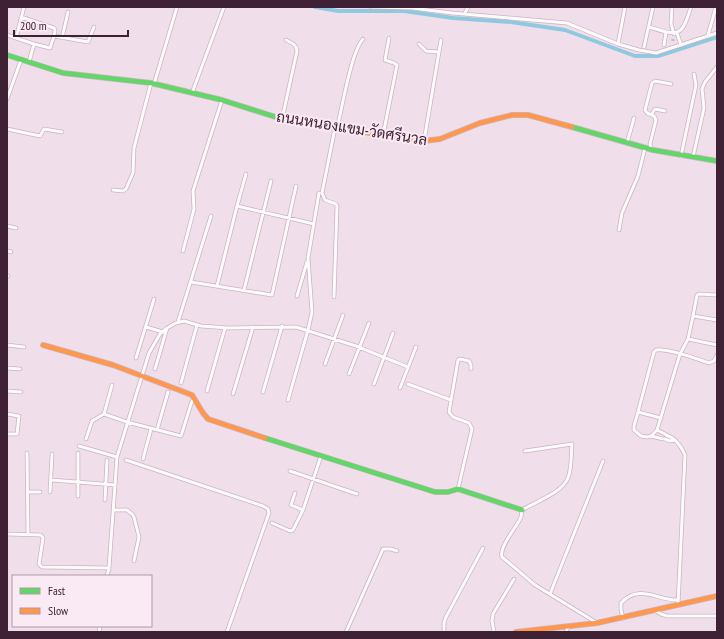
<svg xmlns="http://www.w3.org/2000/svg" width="724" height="639" font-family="'PT Sans Narrow',Sarabun,sans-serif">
  <rect width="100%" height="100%" fill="#f0dfea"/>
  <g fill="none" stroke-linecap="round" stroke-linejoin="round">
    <path stroke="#8fc9e0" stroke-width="4" d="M315,7L338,11H404L453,18L511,22L565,30L635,56H658L717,37"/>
    <path stroke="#ccb9c6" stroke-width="3" stroke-dasharray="3 1.5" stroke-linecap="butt" d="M673,39V41"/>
    <g stroke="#c9b4c1" stroke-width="4.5">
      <path id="street" d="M371,7L412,8L452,13L567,23L618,44L639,50L656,53L717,33
        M672,7L671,24L674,34
        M465,13L468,7
        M21,17L54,28L55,30L54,36
        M649,27C679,36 681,38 691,7
        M677,33L681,45
        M7,35L34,44L29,62
        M708,35L716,7
        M16,38L24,7
        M62,38L68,12
        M34,44L50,48L54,36L88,42L94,27
        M419,44L426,51L438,52
        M618,44L625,7
        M664,45L666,32
        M644,47L653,7
        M154,84L177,7
        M192,93L224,7
        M7,99L21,60
        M651,115L655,109L665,111
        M282,119L297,51C296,44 292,43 286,40
        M337,128C342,109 351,52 363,39
        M7,129L40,136L44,129L62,132
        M383,135L397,65L394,63L385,60L389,38
        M424,141L441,40
        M627,143L634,118
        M651,150L650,144L656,120L654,116L647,113L645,110L652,83L655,81L671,84
        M681,156L696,85L694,74
        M693,157L704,108L702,89L705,82L717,67
        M113,190L123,191L126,189L133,173L134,148L151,83
        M237,206L246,174
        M7,226L16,228
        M619,230L622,213L638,176L645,148
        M7,251L11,252
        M183,251L194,209L193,191L222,100
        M7,275L8,276
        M191,282L272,295L296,186
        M217,286L237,206L314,224
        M244,290L271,181
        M297,296L307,262
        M334,297L337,206L336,204L325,200L322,193L335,128
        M693,316L697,295L699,294L717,295
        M178,322L211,216
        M146,327L163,332
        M688,339L717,345
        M7,345L24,347
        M136,358L154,299
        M325,364L343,315
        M7,368L20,369
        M155,369L167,328
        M349,374L369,323
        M181,383L197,325
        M374,384L393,333
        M408,384L451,400
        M400,388L416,347
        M7,391L21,392
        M207,391L225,328
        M263,392L282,326
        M233,394L253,327
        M288,400L308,330L312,312L308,258L319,193
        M638,412L634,426V430L641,436L647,437L651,436L657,430L680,354L688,339L693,316L717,320
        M7,414L19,416L17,434H7
        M104,414L112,385
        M661,418L638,412L654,352L656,350C668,348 697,359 709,363L714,361L717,355
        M157,430L168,392
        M657,430L665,434
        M666,435C676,438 681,446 685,455L678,605
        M651,436L663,439
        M86,439L92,421L104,414L127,422L181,436L192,401
        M665,439L670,441L674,440
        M79,446L117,457
        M525,451L572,444C571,454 572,468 568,478C562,493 535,502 522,510L521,517L519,521C514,530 499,548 502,557L535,585L597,623
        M27,453L28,535
        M143,459L151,429
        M126,460L263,506L268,509L269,513L227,632
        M290,471L357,494
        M51,480L115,485
        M458,489L472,429L469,423L453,417L449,412L458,360L460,359L469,361L471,365V369
        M28,492H40
        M50,492L52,454
        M295,493L291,505L303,510
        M78,496V453
        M105,500L107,460
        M113,510H127L132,514L134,517L139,537L134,561
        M272,523L290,531L293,530L303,510L321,456
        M7,534L41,535L43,538L39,564L42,567L109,568L107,576
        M109,568L117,457L149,353L160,334L167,328L176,323L184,321L201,326L228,328L296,327L356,346L408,367
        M550,594L603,461
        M654,610L661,614L667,616H717
        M623,618L621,610V603C640,583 658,601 678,600
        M99,632L100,626
        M346,632L383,549H391L397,551
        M444,632V623L446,617L483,548
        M494,632L492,621L493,614L514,579
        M566,632L568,627"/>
    </g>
    <g stroke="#c9b4c1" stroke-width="6">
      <path id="fast" d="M7,55L63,73L151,83L222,100L282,119L316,125
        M572,127L653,150L717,161
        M265,438L435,492H448L458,489L522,510"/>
    </g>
    <g stroke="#c9b4c1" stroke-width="6">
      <path id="slow" d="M316,125L424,141L440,139L480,123L512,115H528L572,127
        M43,345L113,365L192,395L203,413L208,419L265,438
        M516,632L597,623L717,596"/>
    </g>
    <use href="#street" stroke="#fdfafc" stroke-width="3"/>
    <use href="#fast" stroke="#63d668" stroke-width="4.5"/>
    <use href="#slow" stroke="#ff974d" stroke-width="4.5"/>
  </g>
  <g text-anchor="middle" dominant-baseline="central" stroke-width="4" stroke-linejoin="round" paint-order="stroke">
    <g font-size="15" fill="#3e2134" stroke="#faeaf4">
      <text transform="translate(352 128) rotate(9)">ถนนหนองแขม-วัดศรีนวล</text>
    </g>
  </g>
  <rect width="724" height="639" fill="none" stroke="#3e2134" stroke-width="16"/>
  <rect x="12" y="575" width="140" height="52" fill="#faeaf4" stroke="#af9aa7"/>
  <rect x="20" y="588" width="20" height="6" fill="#63d668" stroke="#af9aa7"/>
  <text x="48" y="595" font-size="12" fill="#3e2134">Fast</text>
  <rect x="20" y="608" width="20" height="6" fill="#ff974d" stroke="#af9aa7"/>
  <text x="48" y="615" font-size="12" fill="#3e2134">Slow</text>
  <path d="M14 30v6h114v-6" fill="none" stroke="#3e2134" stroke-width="2"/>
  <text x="20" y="30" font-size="12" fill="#3e2134" stroke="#faeaf4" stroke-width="3" paint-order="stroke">200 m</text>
</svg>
